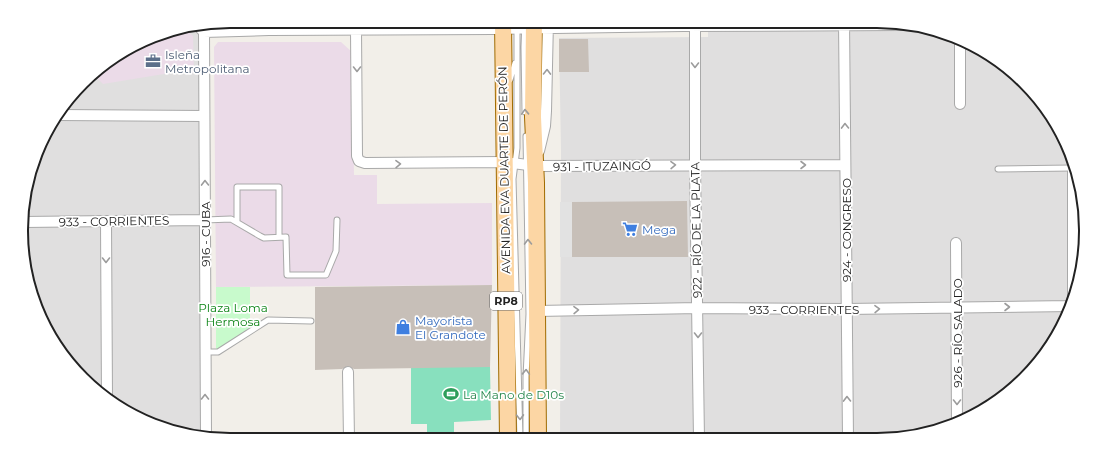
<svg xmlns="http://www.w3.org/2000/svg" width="1107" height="461" font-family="Montserrat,sans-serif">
  <rect width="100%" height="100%" fill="#f2efe9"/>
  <path fill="#e0dfdf" d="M231,21H340L212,24Z
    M708,21H876L944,32L1014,73L1064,138L1086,217L1075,298L1051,347L1014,388L969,418L904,438L560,439L561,151L559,38L708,37Z
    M202,26L200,435L163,429L103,397L56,347L25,272L23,203L49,126L93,73L163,32Z"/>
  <path fill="#ebdbe8" d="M185,29L193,36L194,73H170L103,84L92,73L163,32Z
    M218,42H341L352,52L354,175H377V204L492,203V285L216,287L214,47Z"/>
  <path fill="#c8facc" d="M216,287H250V328L216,351Z"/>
  <path fill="#88e0be" d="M411,367H490L491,420L454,422V439H427V424H411Z"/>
  <path fill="#e2e2e2" d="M560,202H572V257H560Z"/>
  <path fill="#c7bfb8" d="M559,39H588L589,72H559Z
    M687,201L688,257H572V202Z
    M492,285L490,367L354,369L348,366L342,369L315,370V287Z"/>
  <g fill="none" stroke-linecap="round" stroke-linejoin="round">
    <g stroke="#a9a9a9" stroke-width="7">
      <path id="lane" d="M517,21V148L513,179L520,439
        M525,21L524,47L525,112
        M510,80L515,63
        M526,136L529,314L526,377V439
        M998,169L1072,168
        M205,220L231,219L260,236L264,238L286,237L287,275H326L336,251L337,220
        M237,222V187H279V237
        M205,352H218L268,320L311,321"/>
    </g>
    <g stroke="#a9a9a9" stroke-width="12">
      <path id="street" d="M695,21V165L699,439
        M844,21L848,438
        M198,26L204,32L269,30L493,29L683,26L901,25
        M356,30L357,156L359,161L365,163L504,162L536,166L845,165
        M204,32L206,436
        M960,42V104
        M58,115L204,116
        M539,151L545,126L546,111L548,21
        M106,221L107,399
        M23,222L205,220
        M956,243L957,422
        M1073,302V171
        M537,311L698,308L846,309L1071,306
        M348,372L349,440"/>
    </g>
    <g stroke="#a06b00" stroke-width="18">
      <path id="primary" d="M503,21L508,439
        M534,21L533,117L536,183L538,439"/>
    </g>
    <use href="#lane" stroke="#fff" stroke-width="5"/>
    <use href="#street" stroke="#fff" stroke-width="10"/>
    <use href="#primary" stroke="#fcd6a4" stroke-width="16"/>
  </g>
  <defs><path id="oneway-chevron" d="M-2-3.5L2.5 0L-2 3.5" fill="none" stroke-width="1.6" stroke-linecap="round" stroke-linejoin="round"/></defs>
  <g stroke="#9c9c9c">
    <use href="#oneway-chevron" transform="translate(695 65) rotate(90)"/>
    <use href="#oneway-chevron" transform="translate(357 69) rotate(90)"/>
    <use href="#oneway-chevron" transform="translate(547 72) rotate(-89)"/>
    <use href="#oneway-chevron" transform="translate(525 112) rotate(-92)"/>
    <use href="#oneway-chevron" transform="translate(845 126) rotate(-91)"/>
    <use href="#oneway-chevron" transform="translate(398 164) rotate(-1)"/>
    <use href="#oneway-chevron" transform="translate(673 165) rotate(-1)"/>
    <use href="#oneway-chevron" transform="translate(803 165)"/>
    <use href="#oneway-chevron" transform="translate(205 183) rotate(-91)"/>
    <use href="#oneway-chevron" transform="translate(528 242) rotate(-91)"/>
    <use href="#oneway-chevron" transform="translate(106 260) rotate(90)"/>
    <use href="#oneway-chevron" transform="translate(1007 307)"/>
    <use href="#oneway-chevron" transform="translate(877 309) rotate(-1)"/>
    <use href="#oneway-chevron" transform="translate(576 310) rotate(-1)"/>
    <use href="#oneway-chevron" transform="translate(698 335) rotate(90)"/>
    <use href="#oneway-chevron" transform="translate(526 372) rotate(-88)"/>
    <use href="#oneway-chevron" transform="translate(205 397) rotate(-90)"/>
    <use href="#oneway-chevron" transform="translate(847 399) rotate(-91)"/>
    <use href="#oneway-chevron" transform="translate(957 402) rotate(90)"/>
    <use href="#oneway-chevron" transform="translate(520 417) rotate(89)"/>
  </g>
  <defs>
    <g id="office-bare" transform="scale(1.2)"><path d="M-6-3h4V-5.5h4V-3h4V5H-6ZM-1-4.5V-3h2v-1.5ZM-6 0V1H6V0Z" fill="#5c6f8a" stroke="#fff" stroke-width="2.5" paint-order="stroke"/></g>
    <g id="supermarket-bare" transform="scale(1.2)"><path d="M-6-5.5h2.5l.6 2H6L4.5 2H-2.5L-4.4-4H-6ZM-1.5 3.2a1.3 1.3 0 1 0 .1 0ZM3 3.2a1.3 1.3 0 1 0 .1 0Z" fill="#3f7fe0" stroke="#fff" stroke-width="2.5" paint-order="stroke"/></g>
    <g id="shop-bare" transform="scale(1.2)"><path d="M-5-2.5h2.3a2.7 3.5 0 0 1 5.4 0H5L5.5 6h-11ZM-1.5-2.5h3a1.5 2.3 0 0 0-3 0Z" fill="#3f7fe0" stroke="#fff" stroke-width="2.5" paint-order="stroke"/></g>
    <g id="stadium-bare" transform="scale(1.2)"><path d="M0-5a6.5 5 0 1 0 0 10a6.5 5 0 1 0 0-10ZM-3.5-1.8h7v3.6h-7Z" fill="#2e9e5b" stroke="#fff" stroke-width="2.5" paint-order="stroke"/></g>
  </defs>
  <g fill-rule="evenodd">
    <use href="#office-bare" x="153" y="61"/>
    <use href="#supermarket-bare" x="630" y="229"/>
    <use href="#shop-bare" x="403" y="327"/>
    <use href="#stadium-bare" x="451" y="394"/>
  </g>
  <g text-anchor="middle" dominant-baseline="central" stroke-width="3.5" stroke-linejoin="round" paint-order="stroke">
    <rect fill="#fff" stroke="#646464" stroke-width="1" x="490" y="292" width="32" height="18" rx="3"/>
    <g font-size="11" font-weight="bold" fill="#222">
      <text x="506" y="301">RP8</text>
    </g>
    <g font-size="12" fill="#4e5e75" stroke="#fff" text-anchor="start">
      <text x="165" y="54">Isleña<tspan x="165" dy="14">Metropolitana</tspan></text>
    </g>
    <g font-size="12" fill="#222" stroke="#fff">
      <text transform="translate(602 166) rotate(-1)">931 - ITUZAINGÓ</text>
      <text transform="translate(504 170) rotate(-91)">AVENIDA EVA DUARTE DE PERÓN</text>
      <text transform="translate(114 221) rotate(-1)">933 - CORRIENTES</text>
      <text transform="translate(696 230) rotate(-91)">922 - RÍO DE LA PLATA</text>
      <text transform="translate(846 230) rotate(-90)">924 - CONGRESO</text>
      <text transform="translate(205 234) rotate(-90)">916 - CUBA</text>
      <text x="804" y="309">933 - CORRIENTES</text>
      <text transform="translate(957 333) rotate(-90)">926 - RÍO SALADO</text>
    </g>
    <g font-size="12" fill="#366cbe" stroke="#fff" text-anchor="start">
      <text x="642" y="229">Mega</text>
      <text x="415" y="320">Mayorista<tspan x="415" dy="14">El Grandote</tspan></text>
    </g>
    <g font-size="12" fill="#0c8416" stroke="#fff">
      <text x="233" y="307">Plaza Loma<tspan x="233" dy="14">Hermosa</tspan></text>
    </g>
    <g font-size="12" fill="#27864d" stroke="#fff" text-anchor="start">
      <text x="463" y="394">La Mano de D10s</text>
    </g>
  </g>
  <path d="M0 0H1107V461H0ZM230 28H877A202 202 0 0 1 1079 230V231A202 202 0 0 1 877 433H230A202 202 0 0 1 28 231V230A202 202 0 0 1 230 28Z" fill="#fff" fill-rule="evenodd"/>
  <path fill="none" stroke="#222" stroke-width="2" d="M230 28H877A202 202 0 0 1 1079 230V231A202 202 0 0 1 877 433H230A202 202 0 0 1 28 231V230A202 202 0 0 1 230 28Z"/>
</svg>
